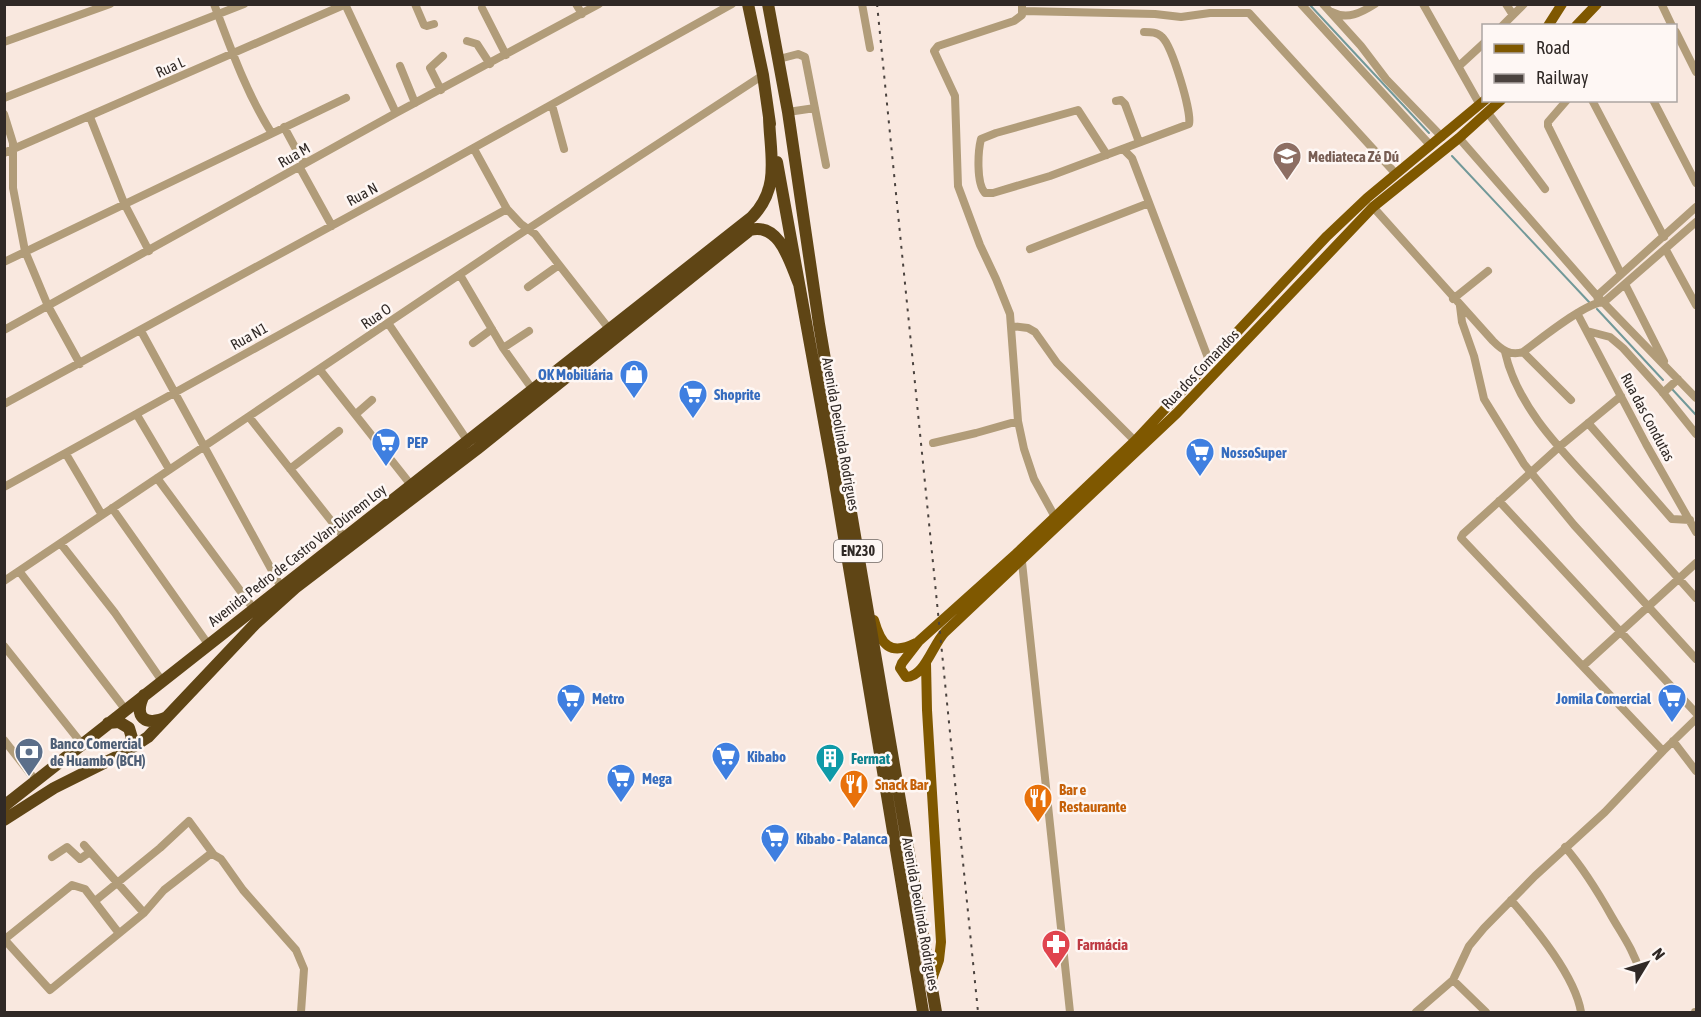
<svg xmlns="http://www.w3.org/2000/svg" width="1701" height="1017" font-family="'Asap Condensed',sans-serif">
  <rect width="100%" height="100%" fill="#f9e8df"/>
  <g fill="none" stroke-linecap="round" stroke-linejoin="round">
    <path stroke="#729999" stroke-width="2" d="M1309,4L1429,133
      M1452,156L1589,302
      M1597,309L1663,380
      M1672,389L1696,415"/>
    <path stroke="#b19c79" stroke-width="8" d="M214,4C231,49 246,92 271,132
      M345,4L396,113
      M415,4L424,25L427,26L434,24
      M576,4L582,14
      M862,4L870,48
      M1022,4V15L1014,21L938,46L934,51L955,96L958,186L980,245L996,279L1010,314L1018,421L1024,449L1034,479L1055,517
      M1301,4L1431,146
      M1323,4L1361,46L1386,79L1442,137
      M1423,4L1480,105
      M1506,4L1513,15
      M1662,5L1672,26
      M482,8L506,55
      M1023,11L1155,14L1181,17L1210,13H1249L1396,174
      M1332,12C1347,20 1361,13 1375,4
      M1502,26L1524,4
      M1676,32L1696,72
      M467,41L477,44L490,64
      M4,42L110,4
      M779,59L798,54L805,57L826,165
      M400,66L415,103
      M1459,66L1484,43
      M441,90L430,68L443,56
      M4,98L244,4
      M1567,100L1548,122V126L1621,274
      M1592,100L1664,237
      M1653,100L1696,183
      M1116,101L1121,100L1125,104L1139,142
      M552,105L564,149
      M788,112L815,108
      M1488,113L1545,189
      M4,114L13,143V188L25,251L48,306L80,364
      M90,117L124,203L149,251
      M284,127L304,164
      M1459,138L1597,296L1696,398
      M474,149L507,209L521,224L535,234L610,330
      M1123,149L1132,158L1210,363
      M4,153L346,4
      M1107,155L1078,110L996,133L981,139C978,151 976,183 985,193H993L1050,176L1189,124C1192,112 1172,46 1162,37C1157,32 1151,32 1144,32
      M300,168L332,226
      M1373,207L1493,341C1502,350 1510,356 1523,352C1538,341 1587,301 1604,302L1696,222
      M1030,249L1149,203
      M1666,250L1696,305
      M4,262L346,98
      M460,275L503,348L533,390
      M1625,284L1664,361
      M528,287L559,265
      M1453,299L1488,271
      M1598,300L1597,296L1696,207
      M1460,306L1462,322L1474,356L1484,399L1524,464L1574,525L1696,659
      M1577,313L1646,444L1696,532
      M388,323L467,440
      M1011,326L1028,328L1035,332L1057,363L1135,441
      M4,330L396,113L599,4
      M141,331L281,587
      M1587,331L1610,337L1623,348L1660,389L1696,434
      M473,343L492,329
      M503,348L529,331
      M1505,352C1517,407 1562,451 1600,492C1632,527 1664,562 1696,598
      M1523,352L1571,400
      M320,370L411,485
      M1663,393L1678,379
      M1621,396L1559,447L1463,534L1461,538L1663,751
      M4,404L425,175L732,4
      M356,414L372,400
      M137,415L169,469
      M249,417L344,537
      M1588,423L1672,519L1690,520
      M933,443L976,433L1018,421
      M66,454L102,515
      M290,469L339,431
      M157,478L253,608
      M4,487L507,209
      M1499,501L1696,713
      M112,508L208,644
      M61,544L115,613L162,681
      M1022,562L1070,1012
      M19,571L125,709
      M4,581L514,238L763,75
      M4,646L82,744
      M1583,666L1696,563
      M4,740L36,781
      M1673,741L1696,771
      M84,845L144,913
      M1565,847C1584,869 1598,892 1612,917C1623,936 1634,951 1640,972
      M52,857L67,847L80,859L90,852
      M1511,900C1536,929 1575,976 1581,1012
      M95,901L160,848L189,821L214,855L221,859L243,890L296,950L304,969L301,1012
      M4,939L50,990L144,913L164,890L209,855H214
      M5,939L72,885L85,889L118,932
      M1453,980L1486,1012
      M1416,1012L1453,980L1469,946L1484,928L1535,876L1605,812L1663,751L1696,719
      M1695,1012H1696"/>
    <path stroke="#7f5800" stroke-width="10" d="M1548,26L1562,4
      M1576,26L1597,4
      M1485,100L1367,198L1327,236L1135,441L1016,554L919,641L902,663L900,668L906,677C924,678 933,644 945,632L1177,413L1373,207L1459,138L1501,100
      M874,620C881,645 890,656 916,643
      M926,663L927,710L941,942L939,960L931,982"/>
    <path stroke="#5f4515" stroke-width="12" d="M748,4L763,75L770,124
      M768,4L788,112L819,324L936,1012
      M777,162L833,471L923,1012
      M144,695C133,717 145,727 167,717
      M108,723L119,722L129,728L132,738L125,751
      M4,806L752,217C781,187 770,155 769,117
      M4,820L54,788L122,754L148,737L255,624L295,588L477,449L750,230C780,222 790,263 799,284"/>
    <path stroke="#4b433f" stroke-width="2" stroke-dasharray="3 6" stroke-linecap="butt" d="M877,4L978,1012"/>
  </g>
  <defs>
    <g id="university-pin" transform="scale(1.5)"><path d="M0 17L-7.5 6A9.5 9.5 0 1 1 7.5 6Z" fill="#8d6e63" stroke="#fef7f4"/><path d="M0-5L7-2L0 1L-7-2ZM-4 1L0 2.5L4 1V4Q0 6-4 4Z" fill="#fff"/></g>
    <g id="shop-pin" transform="scale(1.5)"><path d="M0 17L-7.5 6A9.5 9.5 0 1 1 7.5 6Z" fill="#3f7fe0" stroke="#fef7f4"/><path d="M-5-2.5h2.3a2.7 3.5 0 0 1 5.4 0H5L5.5 6h-11ZM-1.5-2.5h3a1.5 2.3 0 0 0-3 0Z" fill="#fff"/></g>
    <g id="supermarket-pin" transform="scale(1.5)"><path d="M0 17L-7.5 6A9.5 9.5 0 1 1 7.5 6Z" fill="#3f7fe0" stroke="#fef7f4"/><path d="M-6-5.5h2.5l.6 2H6L4.5 2H-2.5L-4.4-4H-6ZM-1.5 3.2a1.3 1.3 0 1 0 .1 0ZM3 3.2a1.3 1.3 0 1 0 .1 0Z" fill="#fff"/></g>
    <g id="bank-pin" transform="scale(1.5)"><path d="M0 17L-7.5 6A9.5 9.5 0 1 1 7.5 6Z" fill="#5c6f8a" stroke="#fef7f4"/><path d="M-6-4H6V4H-6ZM0-2.3a2.3 2.3 0 1 0 0 4.6a2.3 2.3 0 1 0 0-4.6Z" fill="#fff"/></g>
    <g id="building-pin" transform="scale(1.5)"><path d="M0 17L-7.5 6A9.5 9.5 0 1 1 7.5 6Z" fill="#0f9aa8" stroke="#fef7f4"/><path d="M-4-6H4V6H1V3H-1V6H-4ZM-2.5-4.3h1.7v1.8h-1.7ZM.8-4.3h1.7v1.8H.8ZM-2.5-1h1.7V.8h-1.7ZM.8-1h1.7V.8H.8Z" fill="#fff"/></g>
    <g id="restaurant-pin" transform="scale(1.5)"><path d="M0 17L-7.5 6A9.5 9.5 0 1 1 7.5 6Z" fill="#e8710a" stroke="#fef7f4"/><path d="M-5-6h1v4h1v-4h1v4h1v-4h1v5L-1.5 .5V6h-2V.5L-5-1ZM5-6V6H3V1.5H1.5Q1.5-4 5-6Z" fill="#fff"/></g>
    <g id="pharmacy-pin" transform="scale(1.5)"><path d="M0 17L-7.5 6A9.5 9.5 0 1 1 7.5 6Z" fill="#e0444e" stroke="#fef7f4"/><path d="M-2-6h4v4h4v4h-4v4h-4v-4h-4v-4h4Z" fill="#fff"/></g>
  </defs>
  <g fill-rule="evenodd">
    <use href="#university-pin" x="1287" y="156"/>
    <use href="#shop-pin" x="634" y="374"/>
    <use href="#supermarket-pin" x="693" y="394"/>
    <use href="#supermarket-pin" x="386" y="442"/>
    <use href="#supermarket-pin" x="1200" y="452"/>
    <use href="#supermarket-pin" x="571" y="698"/>
    <use href="#supermarket-pin" x="1672" y="698"/>
    <use href="#bank-pin" x="29" y="752"/>
    <use href="#supermarket-pin" x="726" y="756"/>
    <use href="#building-pin" x="830" y="758"/>
    <use href="#supermarket-pin" x="621" y="778"/>
    <use href="#restaurant-pin" x="854" y="784"/>
    <use href="#restaurant-pin" x="1038" y="798"/>
    <use href="#supermarket-pin" x="775" y="838"/>
    <use href="#pharmacy-pin" x="1056" y="944"/>
  </g>
  <g text-anchor="middle" dominant-baseline="central" stroke-width="5" stroke-linejoin="round" paint-order="stroke">
    <rect fill="#fef7f4" stroke="#6e6764" stroke-width="1.5" x="834" y="540" width="48" height="22" rx="4.5"/>
    <g font-size="14" font-weight="bold" fill="#302926">
      <text x="858" y="551">EN230</text>
    </g>
    <g font-size="15" fill="#302926" stroke="#fef7f4">
      <text transform="translate(170 67) rotate(-24)">Rua L</text>
      <text transform="translate(294 155) rotate(-30)">Rua M</text>
      <text transform="translate(362 194) rotate(-28)">Rua N</text>
      <text transform="translate(376 316) rotate(-34)">Rua O</text>
      <text transform="translate(249 336) rotate(-29)">Rua N1</text>
      <text transform="translate(1200 369) rotate(-46)">Rua dos Comandos</text>
      <text transform="translate(1648 417) rotate(62)">Rua das Condutas</text>
      <text transform="translate(841 434) rotate(80)">Avenida Deolinda Rodrigues</text>
      <text transform="translate(297 555) rotate(-38)">Avenida Pedro de Castro Van-Dúnem Loy</text>
      <text transform="translate(921 914) rotate(80)">Avenida Deolinda Rodrigues</text>
    </g>
    <g font-size="15" font-weight="bold" fill="#785e54" stroke="#fef7f4" text-anchor="start">
      <text x="1308" y="156">Mediateca Zé Dú</text>
    </g>
    <g font-size="15" font-weight="bold" fill="#366cbe" stroke="#fef7f4" text-anchor="start">
      <text x="613" y="374" text-anchor="end">OK Mobiliária</text>
      <text x="714" y="394">Shoprite</text>
      <text x="407" y="442">PEP</text>
      <text x="1221" y="452">NossoSuper</text>
      <text x="592" y="698">Metro</text>
      <text x="1651" y="698" text-anchor="end">Jomila Comercial</text>
      <text x="747" y="756">Kibabo</text>
      <text x="642" y="778">Mega</text>
      <text x="796" y="838">Kibabo - Palanca</text>
    </g>
    <g font-size="15" font-weight="bold" fill="#4e5e75" stroke="#fef7f4" text-anchor="start">
      <text x="50" y="743">Banco Comercial<tspan x="50" dy="17">de Huambo (BCH)</tspan></text>
    </g>
    <g font-size="15" font-weight="bold" fill="#0d838f" stroke="#fef7f4" text-anchor="start">
      <text x="851" y="758">Fermat</text>
    </g>
    <g font-size="15" font-weight="bold" fill="#c56008" stroke="#fef7f4" text-anchor="start">
      <text x="875" y="784">Snack Bar</text>
      <text x="1059" y="789">Bar e<tspan x="1059" dy="17">Restaurante</tspan></text>
    </g>
    <g font-size="15" font-weight="bold" fill="#be3a42" stroke="#fef7f4" text-anchor="start">
      <text x="1077" y="944">Farmácia</text>
    </g>
  </g>
  <rect width="1701" height="1017" fill="none" stroke="#302926" stroke-width="12"/>
  <rect x="1482" y="24" width="195" height="78" fill="#fef7f4" stroke="#aca5a2" stroke-width="1.5"/>
  <rect x="1494" y="44" width="30" height="9" fill="#7f5800" stroke="#aca5a2" stroke-width="1.5"/>
  <text x="1536" y="54" font-size="18" fill="#302926">Road</text>
  <rect x="1494" y="74" width="30" height="9" fill="#4b433f" stroke="#aca5a2" stroke-width="1.5"/>
  <text x="1536" y="84" font-size="18" fill="#302926">Railway</text>
  <g transform="translate(1647 963) rotate(52)" stroke="#fef7f4" stroke-width="4.5" paint-order="stroke">
  <path d="M0-4.5L10 22L0 15L-10 22Z" fill="#302926"/>
  <text y="-9" font-size="16" font-weight="bold" text-anchor="middle" fill="#302926">N</text>
  </g>
</svg>
